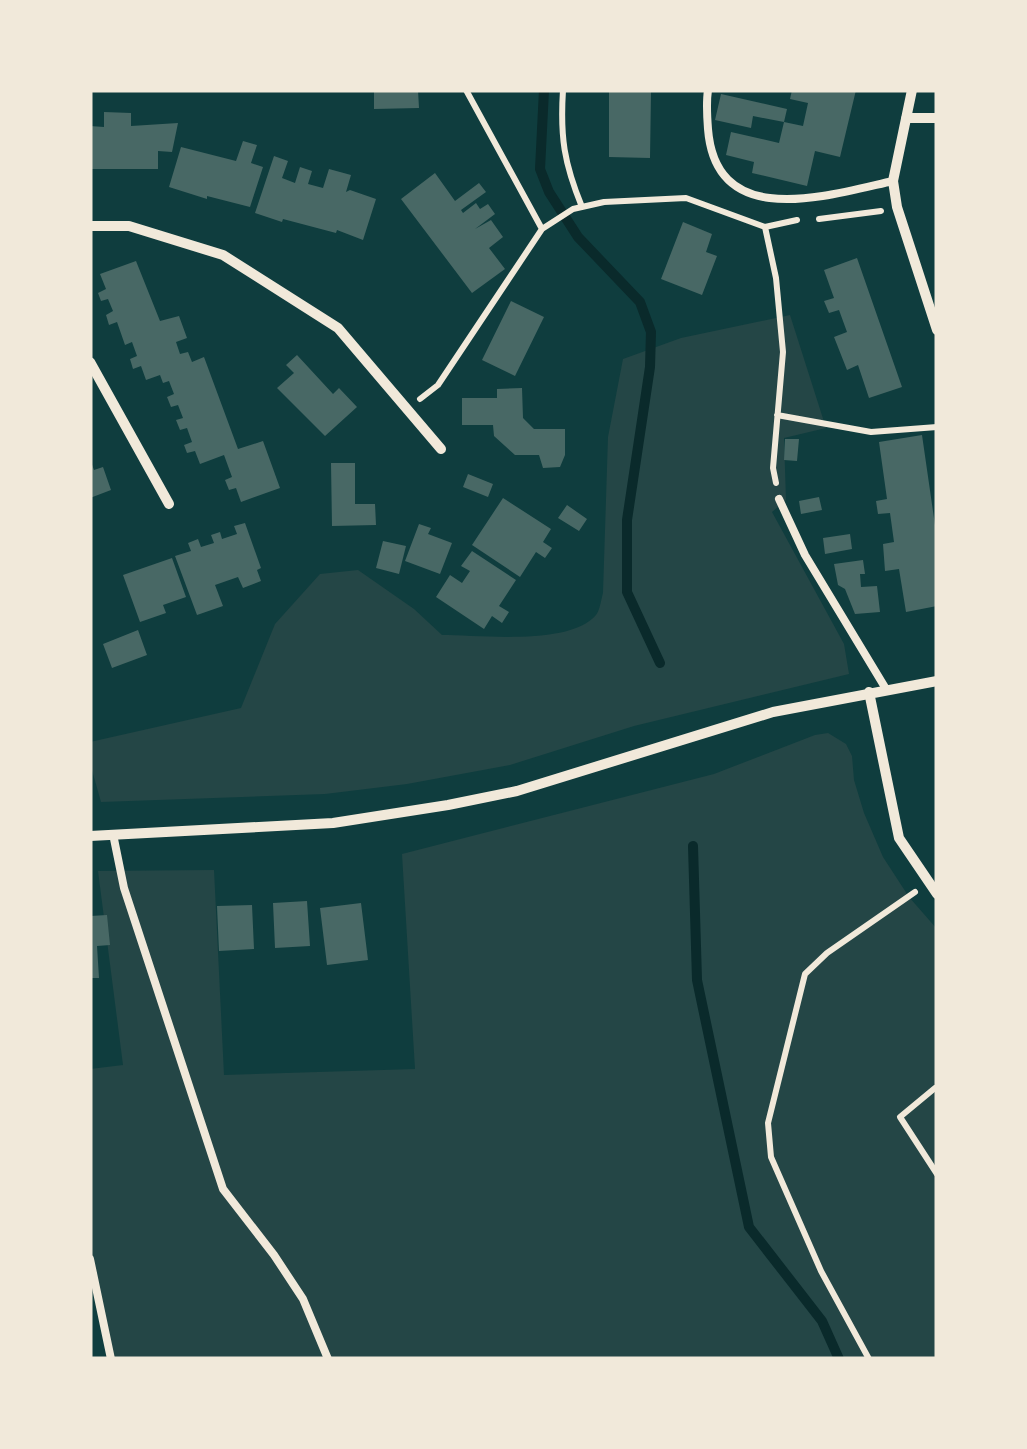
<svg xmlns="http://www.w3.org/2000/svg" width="1027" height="1449" font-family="'Varela Round',sans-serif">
  <rect width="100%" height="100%" fill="#0f3d3e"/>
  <path fill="#244646" d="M790,315L826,428L784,438L786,500L772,512L844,644L849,674L634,726L510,765L407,784L325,794L101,802L90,763V742L241,708L275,624L320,574L358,570L414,609L442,635C479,635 570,646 596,615C600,610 601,600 603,593L608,437L623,359L681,338Z
    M828,733L846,744L852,756L854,780L864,813L883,857L909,897L937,929V1359H113L90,1246V1069L123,1065L98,871L214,870L224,1075L415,1069L402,854L714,774L815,735Z"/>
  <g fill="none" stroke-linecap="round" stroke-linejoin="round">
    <path stroke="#0a2a2b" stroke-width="10" d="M544,90L540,169L549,192L578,237L640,302L651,332L650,367L627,520V592L660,663
      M693,846L697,980L749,1227L822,1321L839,1359"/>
  </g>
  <path fill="#486865" d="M374,90H418L419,108L374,109Z
    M792,90H856L840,157L815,151L807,186L752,173L754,162L726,155L731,132L779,143L784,122L803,126L808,103L790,99Z
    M609,92H651L650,158L609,157Z
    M721,94L787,109L784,122L753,116L751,128L715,120Z
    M104,112L131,113V126L178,123L172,152L158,151V169H90V126L104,127Z
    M243,141L257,145L251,163L263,167L250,207L207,196V199L169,187L181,147L236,161Z
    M274,156L288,161L282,178L295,183L300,167L312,171L308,184L323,188L329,169L351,175L346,192L350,190L376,199L363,240L337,230L336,233L283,219L282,222L255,213Z
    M435,173L455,201L479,183L486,192L461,210L463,213L476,203L480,209L488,204L495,214L475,229L491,220L503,237L489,248L505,269L472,293L401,199Z
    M683,222L712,234L706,252L717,256L702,295L661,279Z
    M857,258L902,387L869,398L858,365L847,370L834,337L847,332L839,310L829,313L824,301L834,298L824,270Z
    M136,261L160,321L179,316L187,338L176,342L180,354L188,352L192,362L204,357L238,449L263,441L280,488L241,502L236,488L229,490L225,480L232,477L224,455L200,464L195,451L187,453L184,445L192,442L187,428L180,430L176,420L183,418L178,405L171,407L167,397L174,394L169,381L163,383L160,375L146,380L141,366L133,369L130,359L137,356L132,342L125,345L117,322L109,325L106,315L113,311L108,299L101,301L98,293L106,289L100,274Z
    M511,301L544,317L515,376L482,360Z
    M297,355L333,394L339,388L357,407L325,436L277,388L294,373L286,365Z
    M522,388L523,418L534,429H565V455L560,467L543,468L539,455H515L494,436L493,425H462V398H497V389Z
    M922,435L937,539V606L906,612L899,569L885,571L883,544L894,542L890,513L878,514L876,501L887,499L879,442Z
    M785,439H799L797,461L784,460Z
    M90,459L94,470L103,467L111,490L90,498Z
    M331,463H355V504H375L376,525L332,526Z
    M468,474L493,484L488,497L463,487Z
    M819,497L822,510L801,514L799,501Z
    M503,498L551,529L543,542L552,548L545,558L536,552L520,577L472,545Z
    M567,505L587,519L579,531L558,518Z
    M245,523L261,568L257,570L261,581L243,588L238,577L215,585L223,606L197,615L175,556L191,551L188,543L198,539L201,547L214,543L211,535L220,532L222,539L237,534L234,526Z
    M419,524L431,528L428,534L452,543L440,574L405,561Z
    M850,534L852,549L825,554L823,538Z
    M383,541L406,546L399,574L376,568Z
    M472,551L516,580L499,606L509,612L502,623L492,616L484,629L436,597L450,575L462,583L470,571L461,566Z
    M172,558L186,597L163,605L166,613L140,622L123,575Z
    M863,560L865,574H860L861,587L877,586L880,612L855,614L845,589L838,585L834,564Z
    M138,630L147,655L112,668L103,644Z
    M307,901L310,946L275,948L273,903Z
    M361,903L368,960L327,965L320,908Z
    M252,905L254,949L219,951L217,906Z
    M107,915L110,945L97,946L99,978H90V916Z"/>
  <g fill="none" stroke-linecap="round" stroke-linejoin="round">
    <path stroke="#f1e9da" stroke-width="6" d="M466,90L542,229
      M563,90C560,137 564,163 582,207
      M819,219L881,211
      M765,227L776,278L783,352L773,468L776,483
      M420,399L438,385L542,229L573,209L604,202L686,198L765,227L797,220
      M777,415L871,432L937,427
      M935,1088L900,1117L937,1174
      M869,1359L821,1271L771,1157L768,1123L805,974L827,953L915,892"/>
    <path stroke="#f1e9da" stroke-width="8" d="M708,90C706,103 707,116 708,129C716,231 826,196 893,181
      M779,499L805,555L886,689
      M113,834L124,888L223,1189L274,1255L303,1299L328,1359
      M90,1259L111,1359"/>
    <path stroke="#f1e9da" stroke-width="10" d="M912,90L893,181L897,207L937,330
      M906,118H937
      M90,226H129L223,255L338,328L441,449
      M90,362L169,504
      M869,692L899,838L937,894
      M90,836L333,823L448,805L517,791L773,712L937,681"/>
  </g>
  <rect width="1027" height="1449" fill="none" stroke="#f1e9da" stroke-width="185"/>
</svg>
